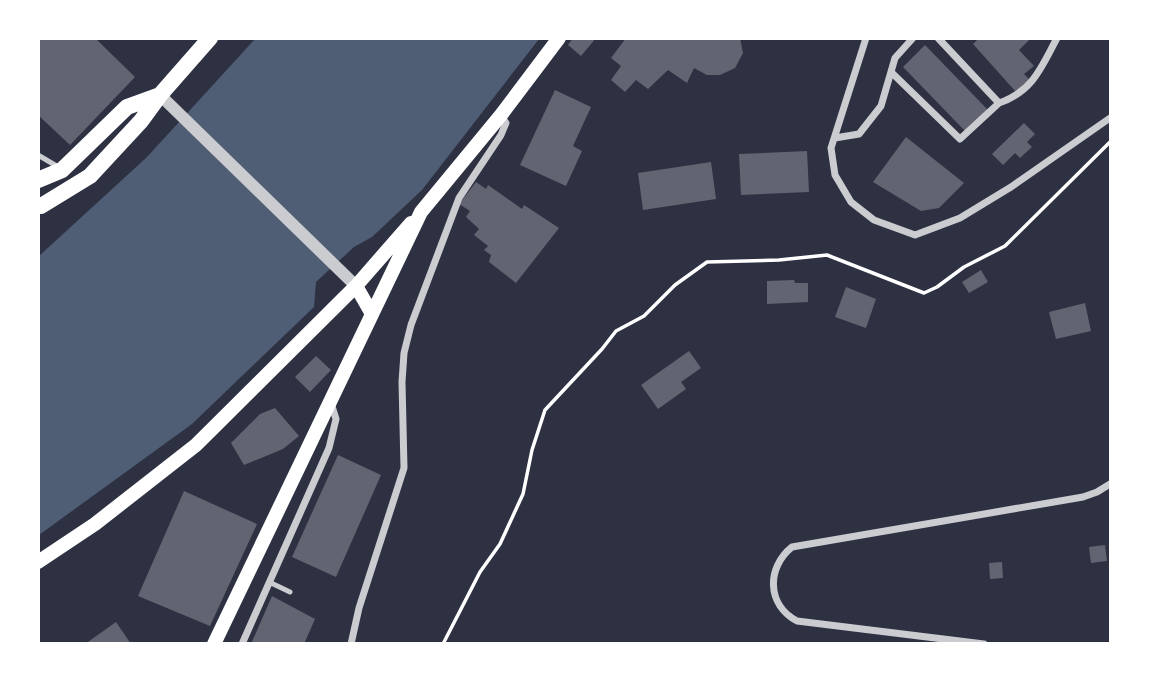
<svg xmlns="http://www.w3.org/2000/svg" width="1149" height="682" font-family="'PT Serif',serif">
  <rect width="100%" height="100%" fill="#2d3142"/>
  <path fill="#4f5d75" d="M255,39H539L422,190L372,237L354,247L316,282L314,307L192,424L39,535V256L147,157Z"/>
  <path fill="#626471" d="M38,38H95L135,77L70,145L38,115Z
    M573,38H596L581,56L568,45Z
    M626,38H740L743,53L735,68L720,75H707L694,68L687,83L668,70L648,89L636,80L625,92L611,80L621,66L611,58Z
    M979,38H1031L1019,50L1034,66L1024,74L1030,80L1016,92L973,44Z
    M925,45L988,110L965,131L903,67Z
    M555,90L591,107L573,146L582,151L566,186L520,165Z
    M1024,123L1035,134L1027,142L1032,147L1020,158L1015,153L1003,165L992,154Z
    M906,137L964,183L939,208L921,211L873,182Z
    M807,151L809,192L741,195L739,154Z
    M711,162L716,199L643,210L638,173Z
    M476,182L486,189L488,185L522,209L524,205L559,228L516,283L489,262L491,255L484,250L488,246L474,235L479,229L466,217L470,211L459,204Z
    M981,270L988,282L969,293L962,282Z
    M794,280L795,283H808V302L767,304V281Z
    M846,287L876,299L866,328L835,317Z
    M1085,303L1091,331L1056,339L1049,312Z
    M689,351L701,368L681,382L686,389L658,409L641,385Z
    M316,356L331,370L310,392L295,377Z
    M275,408L299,436L283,449L244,465L231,443L260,414Z
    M338,455L381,475L336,577L292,557Z
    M184,491L257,524L210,626L138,596Z
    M1105,545L1107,561L1091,563L1089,547Z
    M1002,562L1003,578L990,579L989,563Z
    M272,596L315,619L304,644H251Z
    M116,622L131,644H85Z"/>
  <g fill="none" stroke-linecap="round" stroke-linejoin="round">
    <path stroke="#fff" stroke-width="3.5" d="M443,644L480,572L500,544L523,494L532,450L545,410L602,349L616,331L644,316L675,285L707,262L779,260L827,255L924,293L937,287L964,267L1005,246L1110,142"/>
    <path stroke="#caccd0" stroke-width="5" d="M38,155L60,168
      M269,582L290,592"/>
    <path stroke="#caccd0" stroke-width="7" d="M866,38L831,148L835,175L851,202L874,220L915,235L960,218L1011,187L1110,118
      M891,72L960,139L999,103L938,38
      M999,103C1033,91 1041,68 1057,38
      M835,138L859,134L881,106L895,58L913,38
      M242,644L329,448L336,419L331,403
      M351,644L359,608L404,468L402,382L404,353L411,325L459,198L501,135L506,123L501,115
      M984,644L797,621C767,605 766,568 792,547L1083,497L1097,492L1110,484"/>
    <path stroke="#caccd0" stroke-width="12" d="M160,95L356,286"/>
    <path stroke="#fff" stroke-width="14" d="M356,286L372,314
      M38,562L95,524L196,445L356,286L411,223
      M214,644L421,212L501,115L559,38"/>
    <path stroke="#fff" stroke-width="16" d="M38,180L62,170L127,107L160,95
      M41,206L90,176L141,121L160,95L210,38"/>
  </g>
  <rect width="1149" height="682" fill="none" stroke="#ffffff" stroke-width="80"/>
</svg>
